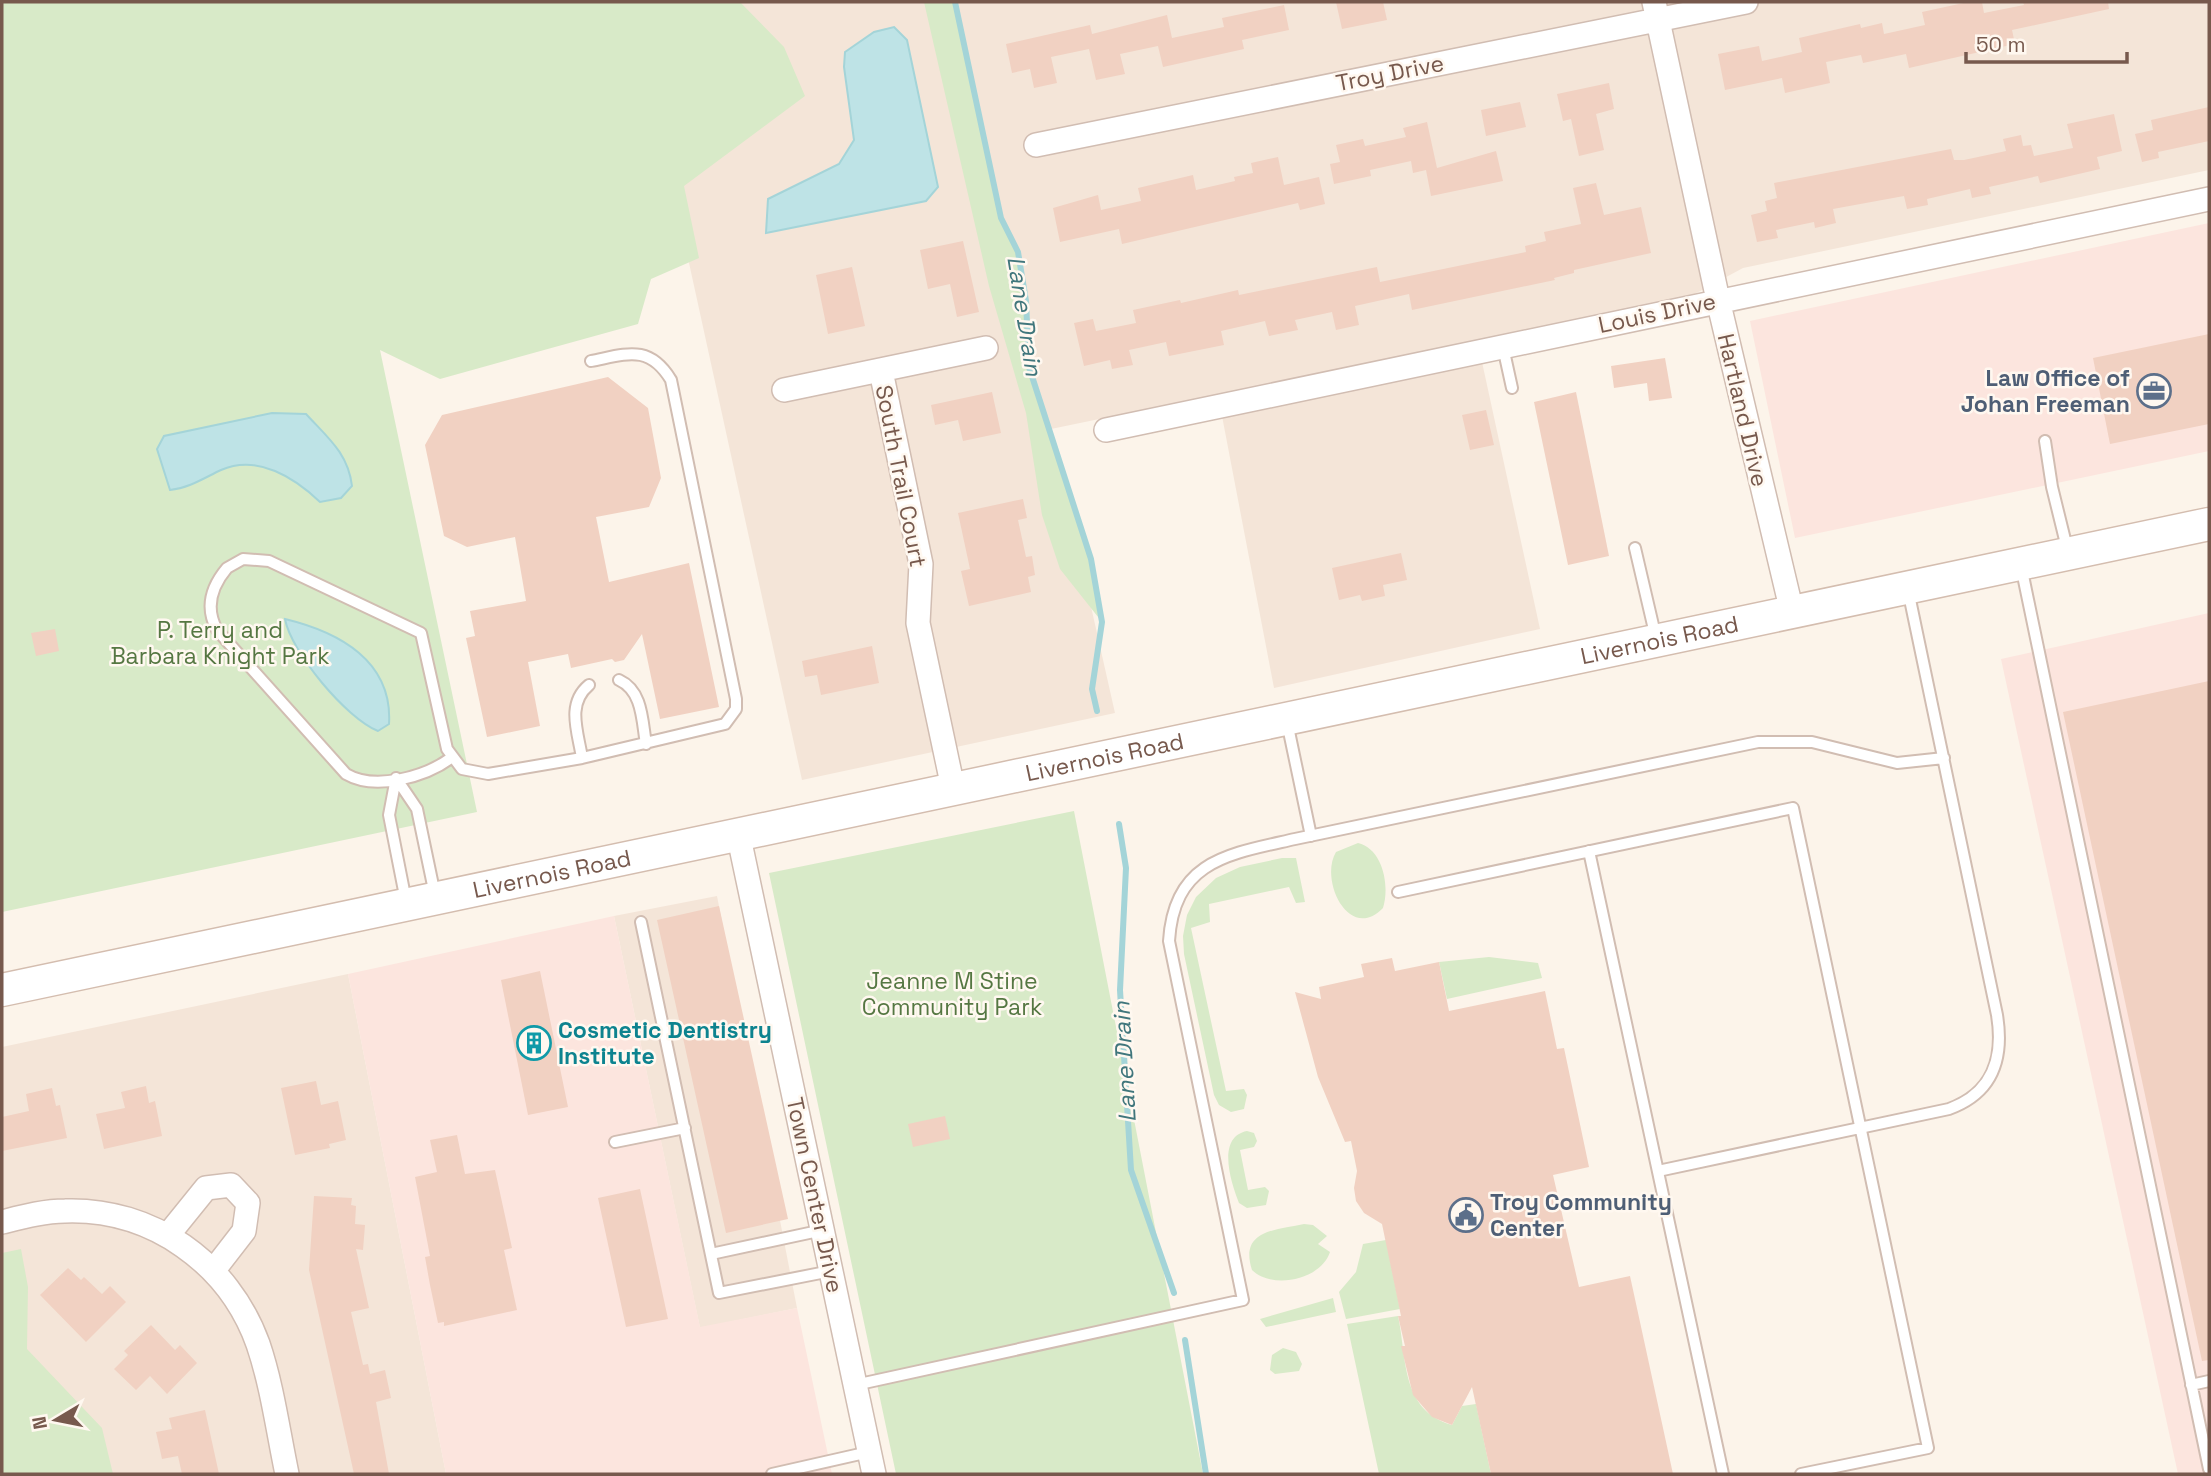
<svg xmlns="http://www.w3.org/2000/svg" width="2211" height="1476" font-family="'Space Grotesk',sans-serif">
  <rect width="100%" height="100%" fill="#fcf4ea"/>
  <path fill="#f4e5d8" d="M632,2H2209V170L1743,268L1689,297L1051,429L1115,713L802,780Z
    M1482,362L1540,629L1274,688L1222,416Z
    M717,896L797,1308L700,1328L614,916Z
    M348,974L446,1474H2V1047Z"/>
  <path fill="#fce5de" d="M2209,223V451L1795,538L1750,321Z
    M2209,613V1474H2178L2001,659Z
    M614,916L700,1327L797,1308L832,1474H446L348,974Z"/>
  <path fill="#d8eac8" d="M2,2H740L784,47L805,96L684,186L699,258L651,279L638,324L440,379L380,350L477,812L2,912Z
    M924,2H956L1001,218L1022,268L1029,367L1091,559L1102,622L1060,569L1042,515L1026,413L989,286Z
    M1074,811L1203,1474H896L769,873Z
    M1358,843C1383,849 1390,886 1383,908C1349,943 1319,880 1336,852Z
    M1282,858H1296L1305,902L1296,903L1289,887L1209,904L1210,922L1191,928L1226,1091L1244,1089L1247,1095L1244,1109L1231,1112L1219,1105L1214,1095L1184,954L1183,936L1187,915L1196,897L1216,878L1240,867Z
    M1489,957L1538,963L1542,978L1447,999L1439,962Z
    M1247,1131L1254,1133L1257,1141L1254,1147L1240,1150L1248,1190L1265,1187L1269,1191L1266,1205L1247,1208L1239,1203C1231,1183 1216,1137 1247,1131Z
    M1304,1224L1313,1225L1327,1236L1318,1244L1330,1252C1321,1280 1272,1290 1252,1270C1239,1230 1276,1230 1304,1224Z
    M1386,1240L1400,1309L1346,1319L1339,1292L1356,1272L1363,1244Z
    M21,1249L28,1287L27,1349L102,1428L113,1474H2V1253Z
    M1333,1298L1336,1312L1266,1327L1260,1319Z
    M1398,1316C1407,1357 1400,1410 1452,1425L1462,1406L1476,1404L1491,1474H1379L1347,1324Z
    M1283,1348L1296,1352L1302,1364L1299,1371L1275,1374L1270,1370L1272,1355Z"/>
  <path fill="#bee3e6" stroke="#a4d4d8" stroke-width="2" d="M894,27L907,40L938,187L926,201L766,233L768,199L839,164L854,140L844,67L845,52L874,32Z
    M272,413L306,414C328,438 348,453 352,486L341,498L320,502C295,478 258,454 221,470C204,478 189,488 170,490L157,449L164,436Z
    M285,619C339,632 393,661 389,724L378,731C346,718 291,652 285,619Z"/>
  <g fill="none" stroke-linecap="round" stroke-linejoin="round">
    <path stroke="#a4d4d8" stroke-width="6" d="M955,2L1001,218L1018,252L1026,301L1029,367L1091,559L1102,622L1092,689L1097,711
      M1119,824L1126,868L1120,990L1131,1170L1174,1293
      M1185,1340L1206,1474"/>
  </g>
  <path fill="#f1d1c2" d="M1336,2H1383L1387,20L1342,29Z
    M1968,2H1982L1984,13L2024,5L2023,2H2108L2109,9L2012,30L2015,44L1909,68L1906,54L1863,63L1861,55L1826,62L1830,83L1785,93L1782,78L1725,90L1718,54L1759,46L1762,61L1802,52L1799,38L1860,24L1861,28L1882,23L1884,34L1925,25L1922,12Z
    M1284,5L1289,30L1242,40L1244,49L1163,67L1158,46L1120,54L1125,74L1096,80L1089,49L1051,57L1057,83L1034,88L1030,69L1012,73L1006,44L1090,25L1092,34L1167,15L1172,38L1224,27L1222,18Z
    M1609,83L1614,109L1596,114L1604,150L1579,156L1571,119L1563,121L1557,94Z
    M1520,102L1526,127L1486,136L1481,110Z
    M2209,107V141L2158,152L2159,158L2142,162L2135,134L2153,130L2151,120Z
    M2114,114L2122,151L2097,157L2100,169L2040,183L2038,176L1989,187L1991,194L1972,198L1970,189L1927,199L1928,205L1907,209L1904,196L1833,209L1836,223L1815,228L1814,222L1776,230L1778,238L1757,242L1751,215L1767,211L1765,201L1777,198L1774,183L1951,149L1954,160H1964L2006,151L2003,139L2021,135L2023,146L2031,145L2034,156L2073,148L2067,124Z
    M1427,122L1437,168L1496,151L1503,181L1431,196L1426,170L1413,173L1411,161L1370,170L1371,176L1334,184L1330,164L1340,162L1336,145L1363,139L1365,146L1406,137L1403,128Z
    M1278,157L1284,185L1319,177L1325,204L1300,210L1298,203L1122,244L1119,229L1060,242L1053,208L1098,195L1101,210L1141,201L1138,188L1193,175L1196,190L1235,181L1234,177L1253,173L1251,163Z
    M1596,183L1604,215L1641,207L1651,253L1574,270V273L1554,278L1555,280L1412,310L1409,294L1355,306L1359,325L1336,330L1332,312L1295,320L1298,330L1269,336L1265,321L1221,331L1224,345L1169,356L1166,342L1129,350L1133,365L1112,369L1110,360L1084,366L1074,323L1093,319L1096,331L1136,323L1133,310L1180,300L1181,303L1238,290L1239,295L1377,267L1380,282L1526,252L1525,246L1546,241L1544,232L1581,224L1573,188Z
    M963,241L979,312L957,317L950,284L928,289L920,250Z
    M852,267L865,326L828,334L816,275Z
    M2209,334V424L2110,444L2093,358Z
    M1665,358L1672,398L1649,401L1647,383L1614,388L1611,366Z
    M608,377L648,408L661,478L649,507L596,517L609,582L689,563L719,707L660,719L642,634L624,660L615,662L612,659L571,668L568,654L528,662L540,726L487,737L466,638L475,636L470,611L526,601L515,537L467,547L444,536L425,445L442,415Z
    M992,392L1001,433L963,441L958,420L935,425L931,405Z
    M1576,392L1609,556L1568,565L1534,402Z
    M1486,410L1494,445L1470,450L1462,415Z
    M1023,499L1027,518L1018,520L1026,557L1032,556L1035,575L1028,577L1031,592L969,606L961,571L970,569L958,513Z
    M1401,553L1407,580L1383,585L1385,596L1362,601L1360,595L1339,600L1332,568Z
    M55,629L59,651L36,656L31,633Z
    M872,646L879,683L821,695L817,675L805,677L802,661Z
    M2209,681V1360L2202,1361L2063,712Z
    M719,906L788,1219L726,1233L657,920Z
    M1392,958L1395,971L1439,962L1449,1011L1545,991L1557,1049L1564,1048L1589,1167L1553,1175L1579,1287L1630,1276L1673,1474H1491L1472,1387L1452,1425L1432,1417L1413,1395L1401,1346H1405L1398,1316H1401L1382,1224L1364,1213L1356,1201L1354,1188L1357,1171L1351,1141L1345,1142L1318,1077L1295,992L1321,999L1319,987L1364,977L1361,964Z
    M540,971L568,1107L528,1115L501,980Z
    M316,1081L321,1105L338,1101L346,1140L329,1144L330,1148L295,1155L281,1088Z
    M146,1086L149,1103L155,1101L162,1136L104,1149L96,1114L125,1108L121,1092Z
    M52,1088L56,1106L60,1105L67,1138L2,1151V1117L29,1111L26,1094Z
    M945,1116L950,1139L913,1147L908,1124Z
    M457,1135L465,1174L495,1170L512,1248L504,1250L517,1310L444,1326V1322L438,1323L430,1285L425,1257L430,1256L415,1177L437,1172L430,1140Z
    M640,1189L668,1319L626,1327L598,1198Z
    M314,1196L352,1198L351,1205L356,1206L355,1224L365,1225L363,1250L356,1249L369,1308L351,1312L363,1365L368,1364L370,1374L385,1370L391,1398L376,1402L389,1474H354L309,1270Z
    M68,1268L81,1280L84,1277L102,1294L110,1286L126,1302L86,1342L40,1295Z
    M151,1325L175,1350L180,1345L197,1363L167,1394L150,1376L136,1390L114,1369L128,1355L124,1351Z
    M205,1410L219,1474H182L178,1456L162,1459L156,1432L172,1429L169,1418Z"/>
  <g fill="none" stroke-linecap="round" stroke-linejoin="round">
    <g stroke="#d1bdb2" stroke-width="14">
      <path id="service" d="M1503,347L1512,388
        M2045,441L2052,487L2068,552
        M1635,548L1656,638
        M2021,566L2209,1469
        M619,680C643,691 642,721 646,744
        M1287,722L1311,836
        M451,758C425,777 375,791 346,774L217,630C205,608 211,587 227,568L243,559L269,561L421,633L447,749L462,769L488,774L582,758L725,724L736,709V699L671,380C649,344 627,354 591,361
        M582,758C578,732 566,704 589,685
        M1589,851L1723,1474
        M1398,892L1793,808L1928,1448L1801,1474
        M406,901L389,815L396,778L417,809L435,895
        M641,922L719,1293L831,1271
        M615,1142L685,1128
        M1658,1171L1949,1109C1993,1093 2004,1058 1997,1015L1908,590
        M711,1254L823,1230
        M855,1385L1243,1300L1169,941C1174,860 1229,854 1295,839L1758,742H1812L1897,763L1944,758
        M2191,1385L2209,1381
        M772,1474L869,1452"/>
    </g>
    <g stroke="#d1bdb2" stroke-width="26">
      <path id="minor" d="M1654,2L1718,300L1792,612
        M1036,145L1746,2
        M881,371L921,564L918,623L953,788
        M784,390L986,348
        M1106,430L2209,199
        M738,833L874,1474
        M2,1222C22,1217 44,1211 65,1211C152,1208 229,1263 258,1344C272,1385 278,1431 287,1474
        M168,1235L206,1188L231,1185L248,1203L244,1231L213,1271"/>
    </g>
    <g stroke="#d4bdaf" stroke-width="35">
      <g id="secondary">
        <path id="s1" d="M2,990L2209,524"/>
      </g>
    </g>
    <use href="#service" stroke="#fff" stroke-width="10"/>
    <use href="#minor" stroke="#fff" stroke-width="23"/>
    <use href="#secondary" stroke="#fff" stroke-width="32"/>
  </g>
  <defs>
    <g id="office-ring" transform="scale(1.75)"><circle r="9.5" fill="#fff8f0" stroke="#5c6f8a" stroke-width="1.5"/><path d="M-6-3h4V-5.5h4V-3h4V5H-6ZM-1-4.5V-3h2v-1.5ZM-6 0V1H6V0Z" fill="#5c6f8a"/></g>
    <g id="building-ring" transform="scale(1.75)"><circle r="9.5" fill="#fff8f0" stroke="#0f9aa8" stroke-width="1.5"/><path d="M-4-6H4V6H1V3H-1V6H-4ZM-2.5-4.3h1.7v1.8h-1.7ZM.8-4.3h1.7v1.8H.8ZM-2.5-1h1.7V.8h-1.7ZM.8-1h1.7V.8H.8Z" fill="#0f9aa8"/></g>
    <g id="civic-ring" transform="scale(1.75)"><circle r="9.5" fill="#fff8f0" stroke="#5c6f8a" stroke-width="1.5"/><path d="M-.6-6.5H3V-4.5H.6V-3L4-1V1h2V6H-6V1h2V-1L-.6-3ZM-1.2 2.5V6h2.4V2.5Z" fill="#5c6f8a"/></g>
  </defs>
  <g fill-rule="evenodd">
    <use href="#office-ring" x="2154" y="391"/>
    <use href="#building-ring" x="534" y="1043"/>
    <use href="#civic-ring" x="1466" y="1215"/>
  </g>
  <g text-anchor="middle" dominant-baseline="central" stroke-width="5" stroke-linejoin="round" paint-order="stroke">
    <g font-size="23" fill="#77594d" stroke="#fff8f0">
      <text transform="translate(1390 73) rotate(-11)">Troy Drive</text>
      <text transform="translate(1657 313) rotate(-12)">Louis Drive</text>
      <text transform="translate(1743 410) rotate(77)">Hartland Drive</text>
      <text transform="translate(901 476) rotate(79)">South Trail Court</text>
      <text stroke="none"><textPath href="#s1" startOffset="1694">Livernois Road</textPath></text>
      <text stroke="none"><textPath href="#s1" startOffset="1127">Livernois Road</textPath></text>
      <text stroke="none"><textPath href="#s1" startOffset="562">Livernois Road</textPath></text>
      <text transform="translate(815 1195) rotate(78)">Town Center Drive</text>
    </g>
    <g font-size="23" font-weight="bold" fill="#4e5e75" stroke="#fff8f0" text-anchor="end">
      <text x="2130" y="378">Law Office of<tspan x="2130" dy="26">Johan Freeman</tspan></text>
      <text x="1490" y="1202" text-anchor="start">Troy Community<tspan x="1490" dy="26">Center</tspan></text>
    </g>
    <g font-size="23" fill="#557742" stroke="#fff8f0">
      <text x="220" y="630">P. Terry and<tspan x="220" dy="26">Barbara Knight Park</tspan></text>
      <text x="952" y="981">Jeanne M Stine<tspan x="952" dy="26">Community Park</tspan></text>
    </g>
    <g font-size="23" font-weight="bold" fill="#0d838f" stroke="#fff8f0" text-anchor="start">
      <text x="558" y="1030">Cosmetic Dentistry<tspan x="558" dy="26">Institute</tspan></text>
    </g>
    <g font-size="24" font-style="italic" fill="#40767c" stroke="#fff8f0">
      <text transform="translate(1025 316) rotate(81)">Lane Drain</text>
      <text transform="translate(1124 1062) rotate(-93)">Lane Drain</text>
    </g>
  </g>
  <rect width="2211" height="1476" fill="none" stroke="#77594d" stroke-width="7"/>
  <g transform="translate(56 1420) rotate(260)" stroke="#fff8f0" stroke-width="5" paint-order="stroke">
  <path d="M0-5L12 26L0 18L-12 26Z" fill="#77594d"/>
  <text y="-10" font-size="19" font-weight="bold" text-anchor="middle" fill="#77594d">N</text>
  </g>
  <path d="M1966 52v10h161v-10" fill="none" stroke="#77594d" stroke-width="3.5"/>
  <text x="1976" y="52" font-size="21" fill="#77594d" stroke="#fff8f0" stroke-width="5" paint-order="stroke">50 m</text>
</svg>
